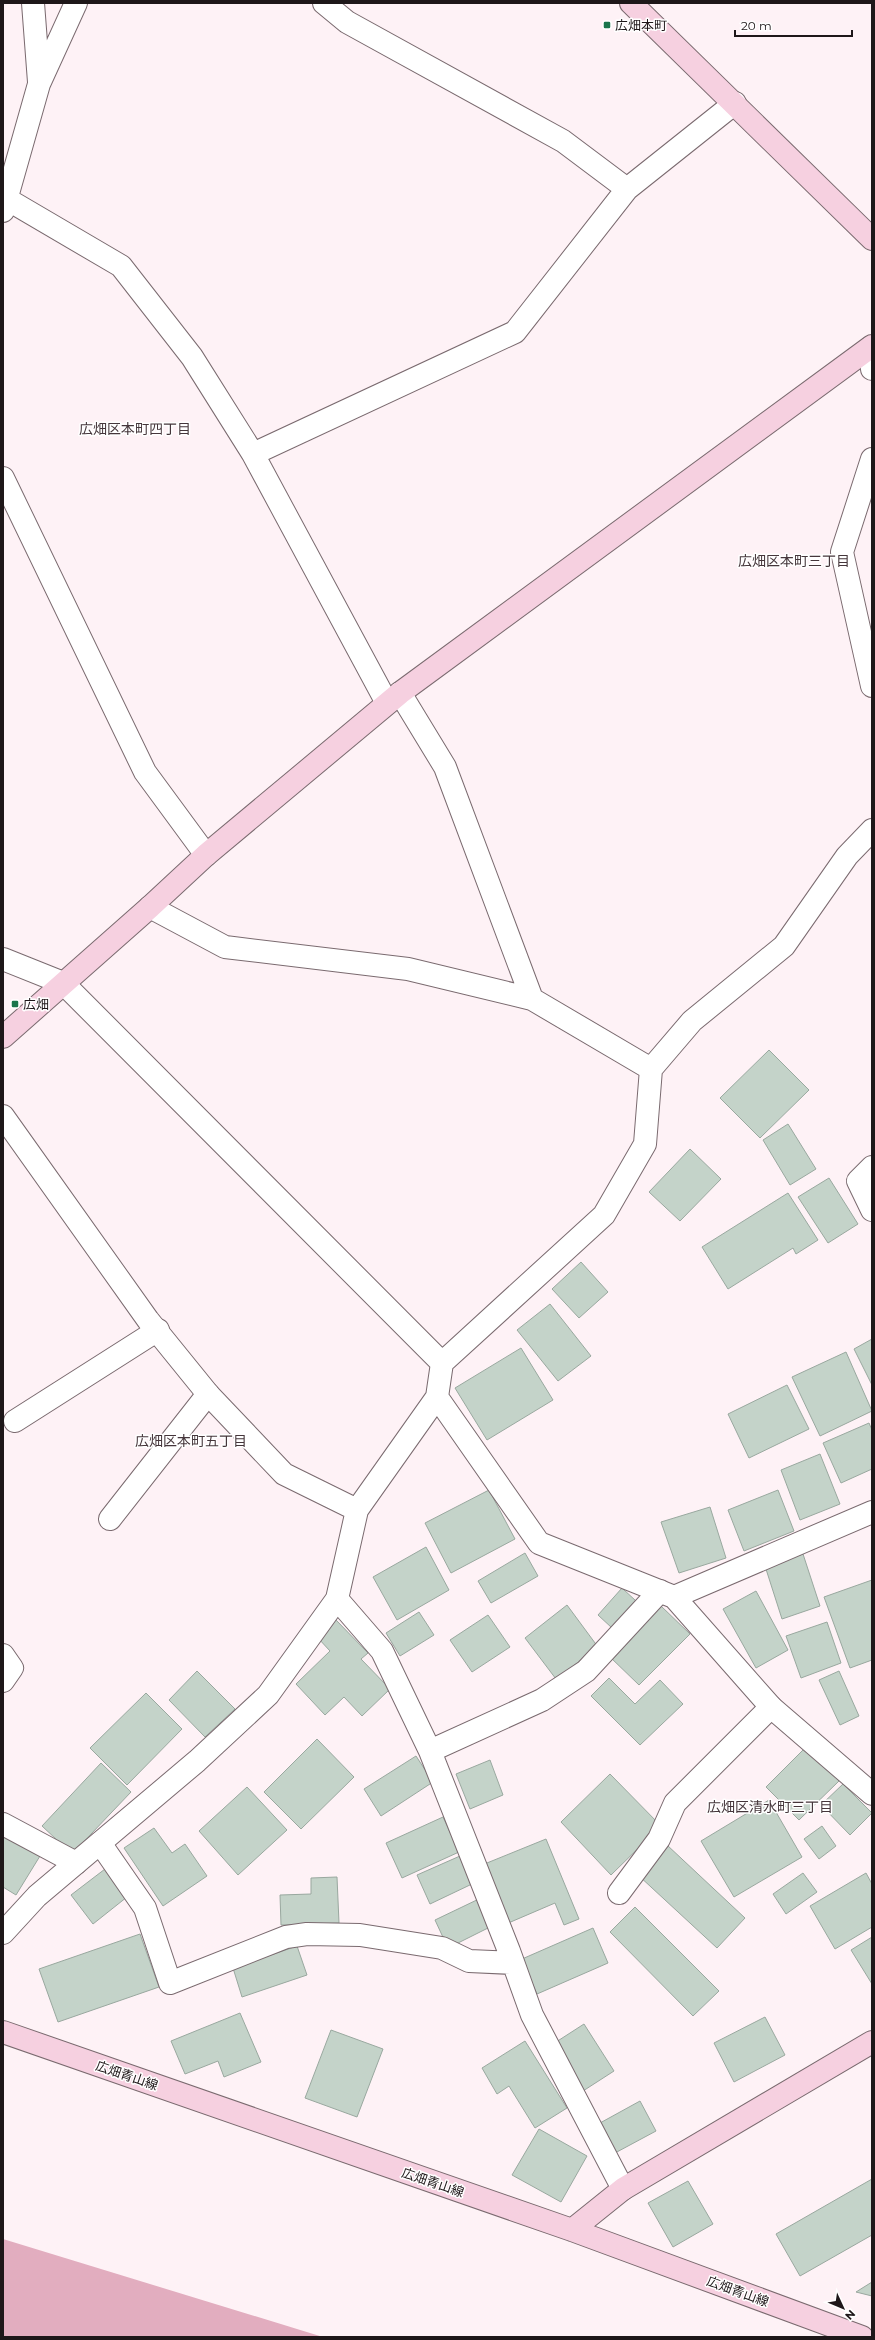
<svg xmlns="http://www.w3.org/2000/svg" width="875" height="2340" font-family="Montserrat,'Noto Sans JP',sans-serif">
  <rect width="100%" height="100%" fill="#fef2f6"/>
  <path fill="#e2adbf" d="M3,2239L323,2337H3Z"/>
  <path fill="#c4d3c9" stroke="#99a89f" d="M769,1050L809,1090L760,1138L720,1098Z
    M788,1124L816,1169L790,1185L763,1140Z
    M690,1149L721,1179L680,1221L649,1192Z
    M829,1178L858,1224L828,1243L798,1197Z
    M788,1193L818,1240L796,1254L793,1248L728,1289L702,1247Z
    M581,1262L608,1292L579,1318L552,1289Z
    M550,1304L591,1356L558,1381L517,1330Z
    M872,1339V1385L854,1349Z
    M521,1348L553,1400L487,1440L455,1388Z
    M846,1352L872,1411L820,1436L792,1377Z
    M787,1385L809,1429L749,1458L728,1414Z
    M869,1423L872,1430V1469L841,1483L823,1443Z
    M820,1454L840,1504L800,1520L781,1470Z
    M489,1490L515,1539L451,1573L425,1523Z
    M778,1490L794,1531L744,1551L728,1510Z
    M710,1507L726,1558L679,1573L661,1522Z
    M426,1547L449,1590L397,1620L373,1577Z
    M525,1553L538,1576L491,1603L478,1581Z
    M803,1554L820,1606L782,1619L765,1566Z
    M872,1580V1660L850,1668L824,1597Z
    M622,1588L636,1601L612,1628L598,1615Z
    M756,1591L788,1650L756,1668L723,1609Z
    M567,1605L598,1647L556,1679L525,1638Z
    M660,1605L690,1634L639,1685L609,1656Z
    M419,1612L434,1635L400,1656L386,1633Z
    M488,1615L510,1647L472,1672L450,1640Z
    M336,1620L368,1653L361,1659L390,1689L362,1716L344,1697L325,1715L296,1684L330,1651L318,1638Z
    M827,1622L841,1663L801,1678L786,1636Z
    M197,1671L235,1709L205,1737L169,1700Z
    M839,1671L859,1716L840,1725L819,1680Z
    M609,1678L635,1704L660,1680L683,1704L640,1745L591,1696Z
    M146,1693L182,1729L127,1785L90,1748Z
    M317,1739L354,1777L301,1829L264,1792Z
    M806,1747L839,1781L799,1820L766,1787Z
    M416,1756L433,1782L381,1816L364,1789Z
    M490,1760L503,1795L470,1809L456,1774Z
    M101,1763L131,1792L72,1854L42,1826Z
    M610,1774L661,1826L611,1875L561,1822Z
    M843,1784L872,1813L850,1835L821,1805Z
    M247,1787L287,1830L238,1875L199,1831Z
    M769,1800L802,1857L734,1897L701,1841Z
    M443,1817L459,1852L402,1878L386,1843Z
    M822,1826L836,1846L819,1859L804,1839Z
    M154,1828L172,1853L185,1844L207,1876L163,1906L124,1848Z
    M3,1832L40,1856L16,1895L3,1887Z
    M546,1839L579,1919L564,1925L555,1903L506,1924L482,1865Z
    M667,1845L745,1918L717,1948L638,1875Z
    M460,1856L472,1884L430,1904L417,1875Z
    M105,1869L127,1897L93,1924L71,1895Z
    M803,1873L817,1892L786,1914L773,1894Z
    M866,1873L872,1884V1927L835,1949L810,1906Z
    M337,1877L339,1923L281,1925L280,1895L311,1894V1878Z
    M483,1897L496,1924L448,1948L435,1920Z
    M635,1907L719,1991L693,2016L610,1932Z
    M593,1928L608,1963L537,1994L522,1959Z
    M140,1934L159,1987L58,2022L39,1969Z
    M872,1937V1984L851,1950Z
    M297,1946L307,1975L242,1997L233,1968Z
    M240,2013L261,2062L224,2077L218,2061L185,2074L171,2041Z
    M765,2017L785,2055L734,2082L714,2043Z
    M584,2024L614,2071L583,2091L553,2044Z
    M331,2030L383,2049L357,2117L305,2098Z
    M525,2041L567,2108L535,2128L509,2086L497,2094L482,2068Z
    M640,2101L656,2131L615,2153L600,2123Z
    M539,2129L587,2156L561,2202L512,2175Z
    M872,2179V2235L800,2276L776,2234Z
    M688,2181L713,2224L673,2247L648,2203Z
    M872,2282V2296L856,2292Z"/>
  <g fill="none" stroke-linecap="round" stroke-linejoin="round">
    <g stroke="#7a6a6f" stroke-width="24">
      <path id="lane" d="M15,1421L158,1330
        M110,1519L208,1394
        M337,1599L382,1651L430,1751L509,1951L532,2015L623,2189
        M3,1655L12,1668L3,1681
        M430,1751L542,1700L586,1671L660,1591
        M3,1824L76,1863
        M100,1843L145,1908L170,1983L286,1937L307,1934L360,1935L442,1948L469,1961L513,1963
        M619,1893L659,1839L675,1803L771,1707"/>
    </g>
    <g stroke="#7a6a6f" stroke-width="24">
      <path id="street" d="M33,3L39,82
        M324,3L347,22L563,141L627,189
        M5,198L121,266L192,357L253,454L387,703
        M3,211L39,84L76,3
        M870,348L872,369
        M253,454L515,332L627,189L735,103
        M872,459L842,552L872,686
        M3,478L145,772L206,855
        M400,693L445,767L532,999
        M150,907L225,947L408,969L532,999L651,1069
        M3,959L63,983L442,1363
        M3,1116L148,1320L208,1394L284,1474L357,1510
        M872,1167L858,1181L872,1210
        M437,1397L539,1543L674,1597L771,1707L872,1794
        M674,1597L872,1512
        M3,1933L37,1896L197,1761L268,1695L337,1599L357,1510L437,1397L442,1363L604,1215L645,1144L651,1069L692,1021L784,946L847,856L872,830"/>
    </g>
    <g stroke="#7a6a6f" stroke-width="24">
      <path id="secondary" d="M631,3L872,239
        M3,1037L150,907L206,855L400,693L872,346
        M3,2032L572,2230L862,2337
        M572,2230L623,2189L872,2042"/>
    </g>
    <use href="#lane" stroke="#fff" stroke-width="22"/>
    <use href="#street" stroke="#fff" stroke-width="22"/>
    <use href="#secondary" stroke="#f6d0e0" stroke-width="22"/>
  </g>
  <g fill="#1a764c" stroke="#fff" stroke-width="1.5">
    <rect x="603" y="21" width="8" height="8" rx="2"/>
    <rect x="11" y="1000" width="8" height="8" rx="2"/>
  </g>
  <g text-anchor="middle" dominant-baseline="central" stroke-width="3" stroke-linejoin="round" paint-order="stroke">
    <g font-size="13" fill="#1e1719" stroke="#fff" text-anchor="start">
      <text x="615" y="25">広畑本町</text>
      <text x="23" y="1004">広畑</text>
    </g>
    <g font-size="13" fill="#1e1719" stroke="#fff">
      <text transform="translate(127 2075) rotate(19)">広畑青山線</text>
      <text transform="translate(433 2182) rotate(19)">広畑青山線</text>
      <text transform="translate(738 2291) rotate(20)">広畑青山線</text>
    </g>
    <g font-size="14" fill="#45363b" stroke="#fff">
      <text x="135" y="429">広畑区本町四丁目</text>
      <text x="794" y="561">広畑区本町三丁目</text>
      <text x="191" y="1441">広畑区本町五丁目</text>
      <text x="770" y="1807">広畑区清水町三丁目</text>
    </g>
  </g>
  <rect width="875" height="2340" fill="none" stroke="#1e1719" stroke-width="8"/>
  <g transform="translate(843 2308) rotate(134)" stroke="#ffffff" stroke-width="3" paint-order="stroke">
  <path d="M0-3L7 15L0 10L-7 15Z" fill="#1e1719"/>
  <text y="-6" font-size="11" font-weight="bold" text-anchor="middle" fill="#1e1719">N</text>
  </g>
  <path d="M735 30v6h117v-6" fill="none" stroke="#1e1719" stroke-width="2"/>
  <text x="741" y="30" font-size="12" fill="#1e1719" stroke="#ffffff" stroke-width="3" paint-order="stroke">20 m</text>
</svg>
